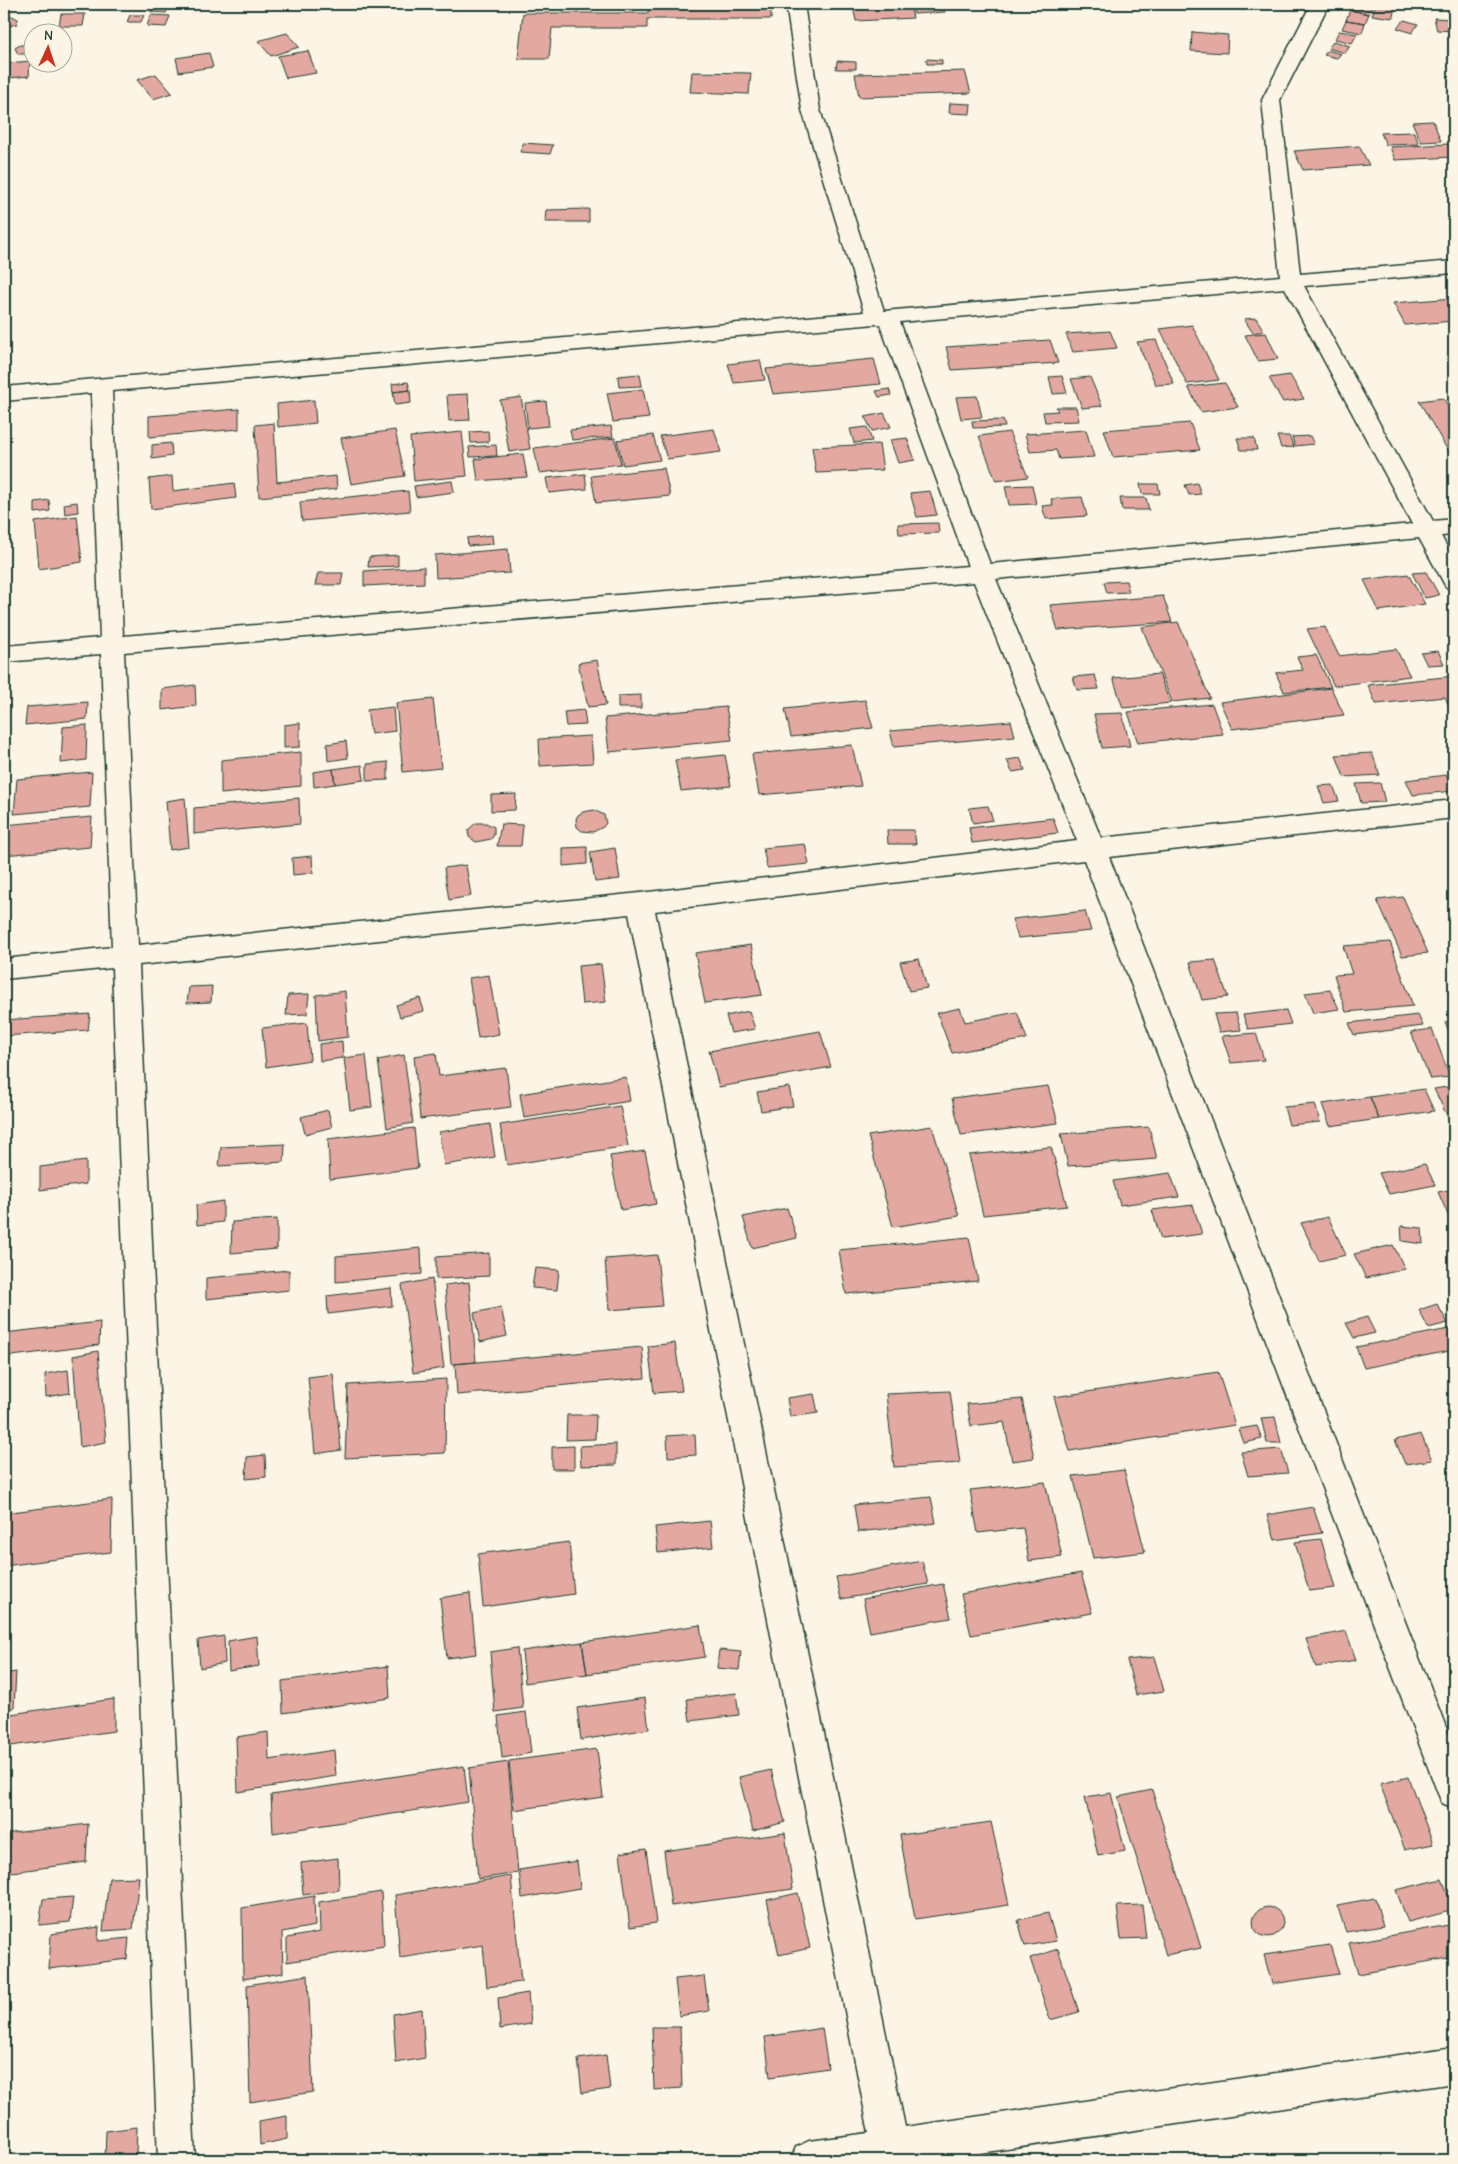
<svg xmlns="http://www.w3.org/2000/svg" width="1458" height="2164" font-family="'Comic Neue',sans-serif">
  <rect width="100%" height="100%" fill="#fcf5e5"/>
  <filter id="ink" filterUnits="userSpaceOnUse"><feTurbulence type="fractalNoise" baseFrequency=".02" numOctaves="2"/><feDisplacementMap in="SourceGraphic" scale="10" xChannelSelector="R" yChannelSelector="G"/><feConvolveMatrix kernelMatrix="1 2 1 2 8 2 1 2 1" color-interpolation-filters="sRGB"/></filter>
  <g filter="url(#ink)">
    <path fill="#e3a9a0" stroke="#1f3d34" d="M155,4H171L166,13L151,12Z
      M648,4H771V19H647V28H552L549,59H518L523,13H648Z
      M911,4H942L945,12L914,14Z
      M1352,4H1374L1369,14L1350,10Z
      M1376,4H1395L1393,18L1372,15Z
      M1418,4H1440L1441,7H1419Z
      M1446,4H1454V20Z
      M910,5L913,18L856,21L853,7Z
      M1350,10L1369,14L1365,23L1346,20Z
      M61,14H85L83,26H59Z
      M130,15H144L141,22H127Z
      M151,15L170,16L166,27L147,26Z
      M12,16L18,19L17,24L4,27V17Z
      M1434,18L1451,19L1454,31L1437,30Z
      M1346,20L1365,23L1362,33L1342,29Z
      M1404,20L1418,24L1412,33L1397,28Z
      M1339,31L1357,34L1352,43L1335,39Z
      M1192,32L1228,35L1227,53L1191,51Z
      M287,33L299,47L271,56L258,41Z
      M1334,41L1350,46L1345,53L1328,48Z
      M20,45H32V51L25,54H18L15,48Z
      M1328,50L1341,54L1337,58L1324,55Z
      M308,51L316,73L286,78L278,56Z
      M209,53L213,67L179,72L176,58Z
      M926,59L942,60V64H927Z
      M30,61L29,76L9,78L10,63Z
      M837,61L856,62V69H836Z
      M965,71L971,93L859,97L855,74Z
      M692,72L751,73L749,94L690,92Z
      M156,74L172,93L153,99L137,80Z
      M950,103L971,104L970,114L949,113Z
      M1433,121L1441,141L1421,142L1412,122Z
      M1414,132L1419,144L1386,145L1381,133Z
      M523,143L553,145L550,154L520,152Z
      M1448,144L1454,157L1395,160L1390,147Z
      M1359,146L1369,165L1303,170L1294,151Z
      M589,209V222H545L546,210Z
      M1454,298V321L1405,325L1393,303Z
      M1256,318L1264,331L1253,333L1244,319Z
      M1192,325L1219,380L1187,384L1160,329Z
      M1110,331L1117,348L1073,352L1066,334Z
      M1266,333L1278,359L1258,361L1245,335Z
      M1050,340L1058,363L952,370L946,347Z
      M1156,340L1174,384L1156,385L1137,342Z
      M874,359L881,384L773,394L766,369Z
      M760,360L765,380L734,383L728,364Z
      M640,374L642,386L619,387L618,376Z
      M1290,375L1304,399L1283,402L1269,378Z
      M1062,376L1067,393L1053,394L1049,377Z
      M1090,377L1102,406L1082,408L1071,379Z
      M408,382L410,390L393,392L392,384Z
      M1225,383L1238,407L1201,412L1188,387Z
      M643,389L649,418L613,422L607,393Z
      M889,389L891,395L879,397L876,391Z
      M410,390L411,403L395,405L393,392Z
      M468,394L470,420L449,421L447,395Z
      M977,396L982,417L961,419L956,397Z
      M521,397L530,449L509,452L500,400Z
      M1443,398L1454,416V456H1451L1419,401Z
      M314,400L316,423L278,427L277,404Z
      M546,401L549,426L528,428L525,403Z
      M1056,407H1076L1079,421L1045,422L1043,412L1058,411Z
      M239,409V429L149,437V416Z
      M884,413L891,427L872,431L865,417Z
      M1003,420L1005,427L973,428L972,421Z
      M274,423L277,482L336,476L337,489L259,497L255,425Z
      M1190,423L1200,450L1113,457L1104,430Z
      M611,426L613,437L572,440L570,430Z
      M867,427L872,441L854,443L850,429Z
      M714,429L721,452L667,459L660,436Z
      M395,430L405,476L351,484L341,438Z
      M1086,430L1094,457L1059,459L1056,450L1030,452L1025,434Z
      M488,431L489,442L471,443L470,432Z
      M462,432L467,476L414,481L410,437Z
      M1009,432L1028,477L996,481L979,436Z
      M653,435L660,460L623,465L617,440Z
      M1277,436H1289L1294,447L1281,448Z
      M1310,436L1314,444L1295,446L1292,437Z
      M615,438L621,464L539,473L534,448Z
      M907,438L915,460L898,463L890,440Z
      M1237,438H1254L1257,450H1241Z
      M171,443L172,456L152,459V445Z
      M879,444L883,470L816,473L812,447Z
      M496,445L497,456L470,457L469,447Z
      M523,454L527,477L478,481L475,459Z
      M664,468L670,496L596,503L591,476Z
      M585,474L587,489L549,493L546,478Z
      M172,476L173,491L234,483L236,498L151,509L149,479Z
      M452,481L454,492L416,497L414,486Z
      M1197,483L1201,494L1189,495L1185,485Z
      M1140,484H1158L1160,494H1142Z
      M1032,485L1036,504L1009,505L1005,486Z
      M408,491L410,511L302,521L300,502Z
      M930,491L937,515L917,517L910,493Z
      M1082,497L1087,516L1046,519L1042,506L1053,505L1051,499Z
      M1120,498H1146L1149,510H1122Z
      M49,500L50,511L35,513V502Z
      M77,502L78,512L65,514L64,504Z
      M77,516L82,562L39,569L35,522Z
      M938,523L939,533L899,534L898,524Z
      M492,535L493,544L468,546L467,538Z
      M508,549L510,573L436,578L435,555Z
      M398,555V566L368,567L369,557Z
      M424,567V583L364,586V571Z
      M1426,572L1439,595L1425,598L1412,573Z
      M318,573H343L341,585H315Z
      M1408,574L1425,604L1379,611L1364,580Z
      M1126,581L1129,592L1107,593L1104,582Z
      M1163,596L1172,622L1058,630L1050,605Z
      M1178,622L1210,698L1172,702L1142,627Z
      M1325,627L1339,656L1396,649L1410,676L1334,686L1307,629Z
      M1438,651L1444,664L1427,665L1421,653Z
      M1316,655L1331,687L1284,692L1276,673L1303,670L1297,657Z
      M597,660L606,705L588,707L578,663Z
      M1159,674L1170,703L1123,708L1113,678Z
      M1095,675L1099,689L1077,690L1073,677Z
      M1454,676V717L1445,697L1376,704L1368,685Z
      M195,685L196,706L162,710V689Z
      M1331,688L1344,715L1232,729L1220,702Z
      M641,695V708H618V696Z
      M433,699L441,768L403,772L396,703Z
      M865,700L873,728L791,737L785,709Z
      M88,702L87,719L25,725L27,707Z
      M1212,704L1223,734L1138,743L1128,712Z
      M393,707L395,731L371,734L367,710Z
      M726,707L732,740L609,752L605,718Z
      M584,710L586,725L566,726L564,712Z
      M1122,713L1130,746L1102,748L1094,714Z
      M1011,721L1015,736L894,747L890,731Z
      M300,723V747L284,748V725Z
      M87,725L86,760L61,763L63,727Z
      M591,736L593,763L540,766L539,739Z
      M346,741L348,758L328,761L327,744Z
      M852,745L861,786L759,795L752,754Z
      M301,752V786L221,794V760Z
      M1372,753L1380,775L1344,777L1336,755Z
      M725,755L731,786L681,791L675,760Z
      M1020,758L1025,770L1012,772L1007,760Z
      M388,762V780L367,781V764Z
      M362,765L364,780L335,784L333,769Z
      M333,769L335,784L314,787L313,772Z
      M92,772L90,807L14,814L17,779Z
      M1446,775L1453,791L1413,795L1406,780Z
      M1380,783L1385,802L1361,803L1356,784Z
      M1333,785L1339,801L1324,803L1318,786Z
      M516,794L515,810L491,811V795Z
      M185,798L189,847L170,850L166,801Z
      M299,798L300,824L194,834V808Z
      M988,806L993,820L973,823L969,808Z
      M594,810L604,815L606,823L603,827L593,832L582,831L577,827L576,819L578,815L583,812Z
      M92,817L90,847L4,855V825Z
      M1053,818L1058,833L972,843L969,828Z
      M476,823H486L494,827V835L491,839L476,842L469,837L468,830Z
      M501,824L523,825L521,846H497Z
      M887,830H914L916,844H888Z
      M805,844L809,864L767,868L763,848Z
      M587,847V864L563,866V848Z
      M615,848L620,879L595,882L590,852Z
      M312,856L313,873L293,875L292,858Z
      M466,865L471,896L449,900L444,868Z
      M1403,897L1428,953L1402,956L1377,900Z
      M1085,911L1091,931L1018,938L1012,919Z
      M1390,942L1413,1006L1346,1012L1334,975L1352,974L1343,946Z
      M751,945L762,995L705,1003L695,953Z
      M919,959L927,988L909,991L900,962Z
      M1215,960L1228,997L1202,1000L1190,962Z
      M601,964L606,1002L582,1004L578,966Z
      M489,975L499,1034L478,1038L469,978Z
      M212,986L211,1002L187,1003L189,987Z
      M1330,990L1339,1009L1313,1013L1305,993Z
      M345,991L348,1037L318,1041L316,995Z
      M309,994L307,1014L286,1015L288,995Z
      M420,998L424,1011L400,1017L396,1005Z
      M960,1008L965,1022L1017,1012L1027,1039L952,1053L937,1013Z
      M1286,1010L1291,1024L1248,1029L1243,1015Z
      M749,1011L755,1029L731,1033L726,1016Z
      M1236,1013L1241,1030L1219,1032L1214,1014Z
      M90,1014L88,1030L4,1036V1020Z
      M1418,1015L1423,1026L1354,1035L1349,1023Z
      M1454,1021V1043L1445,1022Z
      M307,1023L310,1060L266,1067L262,1028Z
      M1432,1029L1450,1077L1430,1079L1411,1032Z
      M820,1031L831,1067L719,1087L709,1051Z
      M1256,1033L1264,1060L1231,1063L1222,1036Z
      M342,1041L343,1058L320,1061L319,1044Z
      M436,1053L439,1076L506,1068L511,1107L420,1119L414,1056Z
      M366,1055L372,1107L350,1110L344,1058Z
      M404,1055L413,1123L387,1128L378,1060Z
      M626,1077L630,1101L524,1118L520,1094Z
      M1048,1086L1058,1123L961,1135L952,1098Z
      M1454,1086V1130L1434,1089Z
      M789,1087L793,1106L761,1111L757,1092Z
      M1424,1089L1434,1111L1379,1119L1370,1097Z
      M1370,1097L1379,1119L1330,1126L1322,1104Z
      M1315,1104L1320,1122L1289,1125L1284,1107Z
      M620,1106L628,1146L507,1165L500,1125Z
      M328,1110L332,1127L305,1134L301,1117Z
      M490,1124L495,1157L444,1165L439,1132Z
      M932,1126L959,1216L893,1227L868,1136Z
      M1149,1127L1157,1159L1068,1166L1061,1134Z
      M414,1128L418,1168L330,1179L328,1139Z
      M285,1144L284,1162L219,1166L221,1147Z
      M1051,1147L1067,1206L983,1215L969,1155Z
      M645,1151L656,1204L621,1210L610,1156Z
      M86,1161V1184L40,1190V1167Z
      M1425,1164L1435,1185L1389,1194L1379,1173Z
      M1170,1173L1179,1197L1120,1205L1113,1181Z
      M1454,1189V1214L1448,1215L1438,1192Z
      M223,1201V1222L197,1225L196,1205Z
      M1193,1205L1202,1234L1161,1239L1152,1210Z
      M787,1208L797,1238L752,1248L743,1217Z
      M1328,1217L1346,1255L1319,1261L1301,1223Z
      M277,1219V1249L231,1253L232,1222Z
      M1401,1226L1422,1228L1423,1244L1402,1241Z
      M969,1237L978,1281L846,1294L839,1250Z
      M1393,1245L1405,1269L1366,1278L1354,1254Z
      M421,1248L422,1274L336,1282V1256Z
      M489,1253V1276L436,1279V1257Z
      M657,1255L662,1306L609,1310L605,1259Z
      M535,1268L559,1270L557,1290L532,1288Z
      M289,1270V1290L206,1299V1278Z
      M432,1279L444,1368L413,1373L402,1285Z
      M469,1282L476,1362L451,1364L445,1285Z
      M391,1288L392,1306L328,1314L327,1296Z
      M1437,1304L1448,1323L1428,1328L1419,1310Z
      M501,1307L507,1336L480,1342L474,1313Z
      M1367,1317L1375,1333L1354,1338L1346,1323Z
      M100,1322L99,1345L4,1357V1333Z
      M1454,1328V1350L1364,1368L1356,1347Z
      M675,1343L682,1391L654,1393L648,1346Z
      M642,1347L645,1378L457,1395L455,1364Z
      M98,1351L106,1442L80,1447L73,1356Z
      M68,1370L70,1393L46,1397L45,1374Z
      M1218,1372L1235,1425L1070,1451L1054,1397Z
      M333,1374L341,1450L315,1454L308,1377Z
      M446,1379L445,1453L345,1458L348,1385Z
      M950,1391L960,1463L894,1467L886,1394Z
      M814,1394L818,1413L790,1417L787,1398Z
      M1022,1399L1034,1458L1012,1461L1004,1422L971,1426L967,1404Z
      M567,1415H596L595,1439L566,1440Z
      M1275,1417L1281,1443H1267L1261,1418Z
      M1257,1426L1262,1439L1244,1443L1239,1429Z
      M695,1434L696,1455L668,1457L667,1436Z
      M1421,1434L1432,1460L1405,1464L1395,1440Z
      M616,1444V1465L581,1466L580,1446Z
      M574,1446V1469H552V1447Z
      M1281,1449L1288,1473L1248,1476L1241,1452Z
      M265,1455L266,1477L246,1479L247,1457Z
      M1124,1470L1145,1552L1093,1558L1073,1476Z
      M1045,1482L1062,1557L1029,1561L1023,1528L978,1533L970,1490Z
      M931,1497L936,1523L858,1532L854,1505Z
      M112,1499L111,1552L4,1566V1513Z
      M1313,1507L1322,1533L1275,1540L1267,1515Z
      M710,1521L713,1547L658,1553L655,1527Z
      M1321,1539L1335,1588L1309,1591L1295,1542Z
      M569,1542L574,1594L483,1607L478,1554Z
      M922,1561L928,1584L841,1599L836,1577Z
      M1081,1573L1092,1613L971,1635L961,1594Z
      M943,1584L951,1618L870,1632L863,1599Z
      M470,1593L476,1654L447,1658L440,1598Z
      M700,1625L705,1657L587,1674L582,1642Z
      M1346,1631L1356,1660L1316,1667L1306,1639Z
      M224,1636L225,1663L200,1668L198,1640Z
      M257,1636L259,1666L229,1671L228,1641Z
      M582,1642L587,1674L525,1683L522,1651Z
      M517,1648L523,1708L495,1712L490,1652Z
      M719,1650L741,1652L739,1670L717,1668Z
      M1154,1657L1164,1691L1136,1695L1127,1660Z
      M388,1666L390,1698L283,1713L282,1681Z
      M16,1672L14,1708L4,1709V1674Z
      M736,1693L739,1715L690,1721L687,1699Z
      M645,1698L649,1729L581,1740L577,1708Z
      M114,1699V1731L4,1747V1715Z
      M526,1712L531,1753L502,1758L498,1716Z
      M268,1732L269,1760L334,1750L336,1776L238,1792L236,1737Z
      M597,1749L603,1797L514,1810L509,1761Z
      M508,1762L518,1873L478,1879L469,1768Z
      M464,1766L468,1802L273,1833L271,1795Z
      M771,1770L785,1822L753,1831L739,1777Z
      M1408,1777L1433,1844L1405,1850L1380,1784Z
      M1152,1790L1201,1948L1166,1955L1118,1797Z
      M1111,1793L1125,1851L1098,1856L1085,1797Z
      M991,1822L1009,1905L915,1919L900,1835Z
      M88,1824L86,1862L4,1873V1834Z
      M785,1833L793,1889L671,1906L664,1851Z
      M646,1849L656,1923L630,1927L620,1853Z
      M338,1858L339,1890L303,1895L301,1863Z
      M577,1861L580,1888L522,1898L519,1870Z
      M511,1876L521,1982L487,1987L483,1945L400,1958L395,1895Z
      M139,1877L133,1929L103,1931L109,1878Z
      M1442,1879L1454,1910L1408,1922L1396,1890Z
      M381,1892L384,1946L287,1962V1938L320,1932L319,1902Z
      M798,1893L810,1948L779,1955L767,1900Z
      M314,1896L315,1926L282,1932L283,1973L243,1979L242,1908Z
      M73,1897L70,1922L39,1925L43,1899Z
      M1375,1898L1383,1926L1346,1932L1337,1905Z
      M1142,1905L1146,1938L1121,1939L1117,1906Z
      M1253 1922a15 15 0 1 1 30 0a15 15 0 1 1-30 0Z
      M1048,1913L1056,1941L1025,1946L1018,1920Z
      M1454,1924V1957L1358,1974L1349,1943Z
      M99,1927L98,1941L129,1938L127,1959L49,1969L51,1934Z
      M1330,1945L1339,1974L1272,1984L1264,1955Z
      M1058,1949L1079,2012L1050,2020L1030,1958Z
      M308,1975L313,2092L250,2102L247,1985Z
      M704,1976L709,2011L679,2016L675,1979Z
      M528,1993L531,2024L500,2029L498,1998Z
      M422,2009L425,2058L396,2063L393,2014Z
      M652,2027H680L682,2088L654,2090Z
      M822,2028L828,2068L770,2077L765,2037Z
      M606,2055L610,2089L582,2093L578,2059Z
      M287,2116V2139L260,2145L259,2121Z
      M137,2127L136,2155L105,2159L106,2131Z"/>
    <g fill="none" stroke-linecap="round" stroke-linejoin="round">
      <g stroke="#1f3d34" stroke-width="3">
        <path id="street" d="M786,4H804L820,110L884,311L1280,276L1262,100L1311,4H1329L1280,100L1300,274L1454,261V273L1304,286L1433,521L1454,519V535L1441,536L1454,560V589L1446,587L1419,538L996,579L1101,838L1454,800V818L1109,857L1454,1748V1808L1442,1803L1437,1791L1084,860L655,911L905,2127L1454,2047V2083L933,2160H791L796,2147L809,2141L869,2133L629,914L139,965L195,2160H158L112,968L4,979V959L112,947L101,654L4,662V646L100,638L91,393L4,401V387L864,312L802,110ZM1285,288L1412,524L990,564L900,322ZM876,324H880L968,566L123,636L112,391ZM974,582L1077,841L640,893L138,945L124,652Z"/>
      </g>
      <use href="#street" fill="#fcf5e5" fill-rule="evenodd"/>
    </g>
  </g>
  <rect width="1458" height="2164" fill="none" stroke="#fcf5e5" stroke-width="20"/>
  <rect x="10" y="10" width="1438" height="2144" fill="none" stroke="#1f3d34" stroke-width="2" filter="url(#ink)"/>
  <g transform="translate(48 48) rotate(3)"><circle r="24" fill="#fcf5e5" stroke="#a4ab9e"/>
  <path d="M0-4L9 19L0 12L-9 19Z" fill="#c8321e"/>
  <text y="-8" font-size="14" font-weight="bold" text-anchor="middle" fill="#1f3d34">N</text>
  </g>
</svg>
